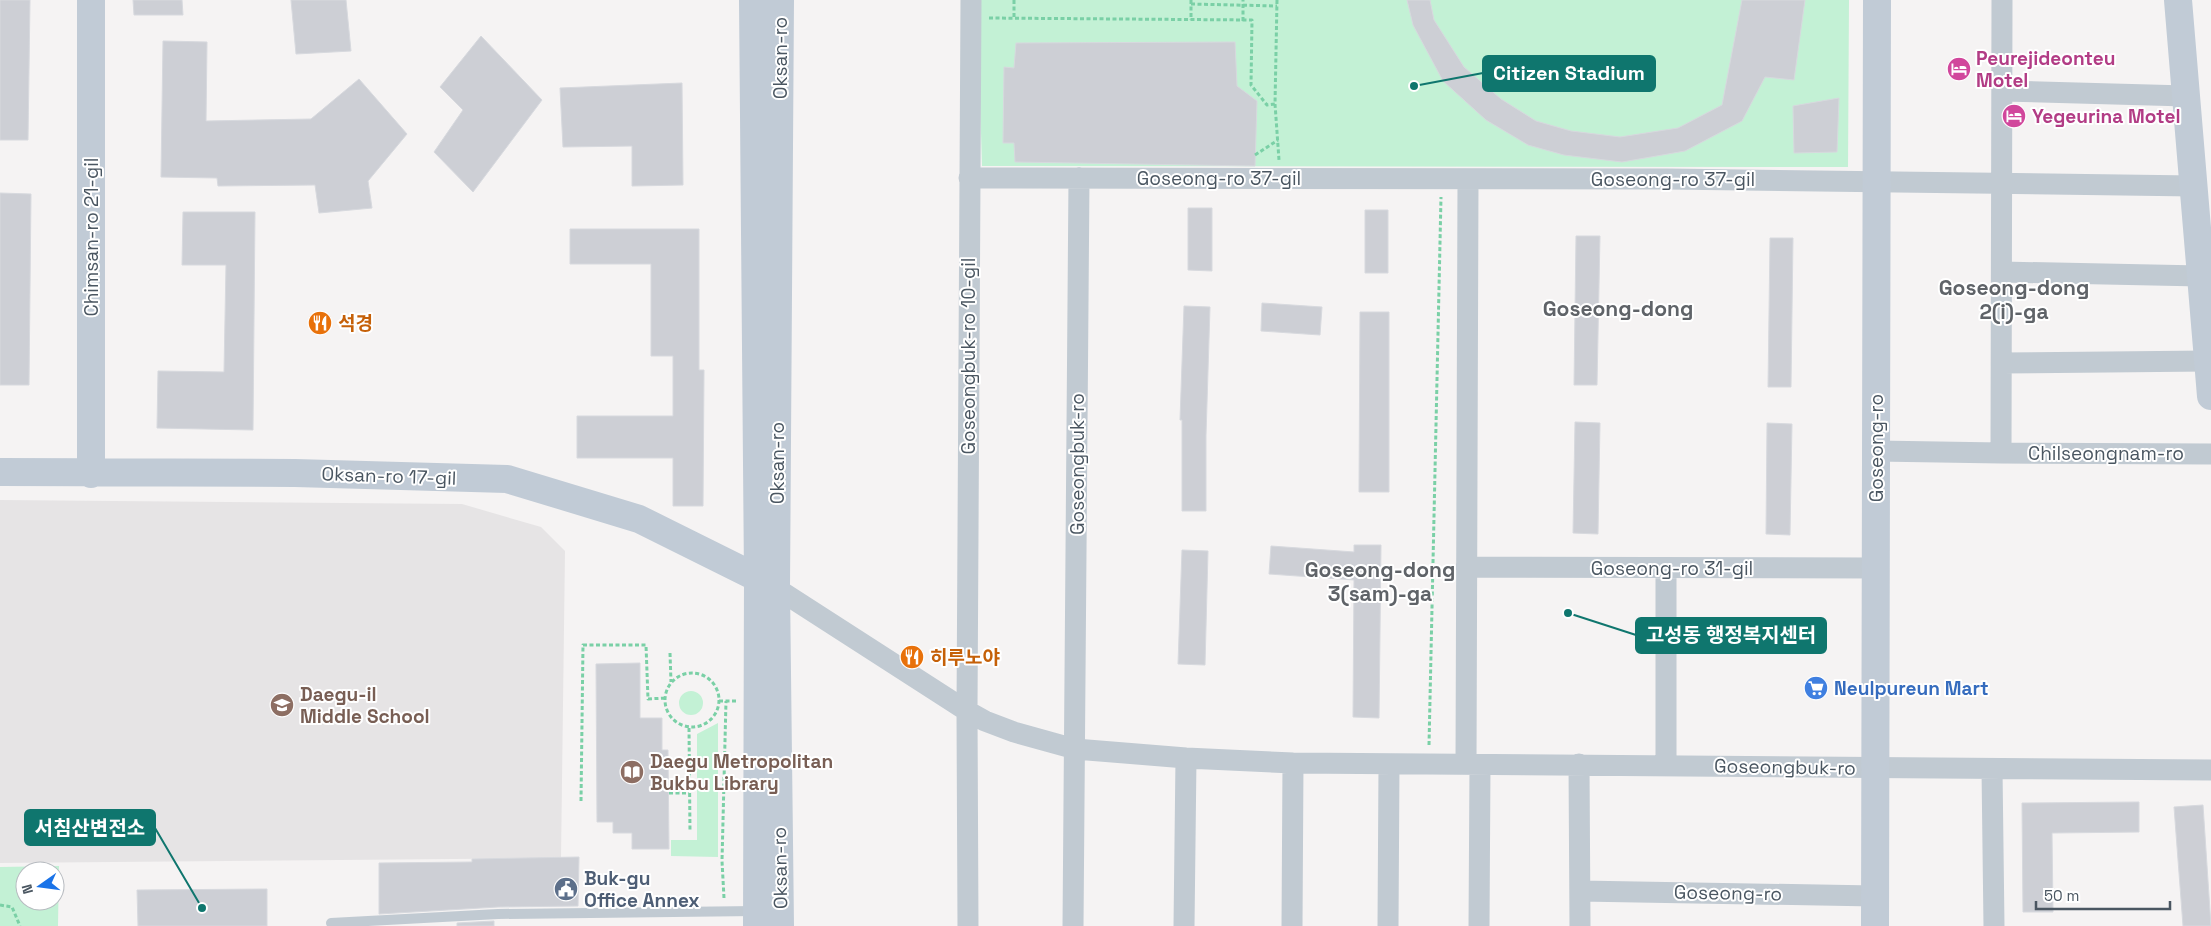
<svg xmlns="http://www.w3.org/2000/svg" width="2211" height="926" font-family="'Space Grotesk','Noto Sans KR',sans-serif">
  <rect width="100%" height="100%" fill="#f5f3f3"/>
  <path fill="#e6e4e5" d="M0,500L462,504L541,527L565,551L561,858L0,863Z"/>
  <path fill="#c3f1d5" fill-rule="evenodd" d="M977,0H1849L1848,167L982,166Z
    M679 703a12 12 0 1 1 24 0a12 12 0 1 1-24 0Z
    M718,723V857L671,856V840H697V734Z
    M59,866L58,926H0V867ZM25,871H55V901H25Z"/>
  <path fill="#cdcfd5" stroke="#d7d9de" d="M0,0H30L28,140H0Z
    M133,0H182L183,15H134Z
    M291,0H346L351,51L296,54Z
    M1407,0H1430L1434,20L1464,67L1501,99L1536,121L1571,131L1620,137L1678,128L1722,105L1742,0H1805L1794,80L1765,77L1742,121L1685,151L1622,162L1564,155L1528,145L1486,120L1443,81L1413,25Z
    M481,36L542,100L473,192L434,152L463,110L440,87Z
    M163,41L207,42L206,121L311,119L359,79L407,134L368,181L372,208L319,213L315,185L218,186L217,178L161,177Z
    M1235,42L1237,86L1257,101L1255,166L1015,162L1014,143H1003L1004,67L1014,68L1016,43Z
    M682,83L683,185L632,186V146L563,147L560,88Z
    M1839,98L1837,152L1794,153L1793,106Z
    M0,193L31,194L29,385H0Z
    M1188,208H1212V271L1188,270Z
    M1365,210H1388V273H1365Z
    M183,212H255L253,430L157,428L158,371L224,372L226,265H182Z
    M570,229H699V370H704L703,506H673V458H577V416H673V356H651V264H570Z
    M1576,236H1600L1597,385H1574Z
    M1770,238H1793L1791,387H1768Z
    M1262,303L1322,307L1320,335L1261,331Z
    M1184,306L1210,307L1206,435V511H1182V420H1180Z
    M1360,312H1389V492H1359Z
    M1575,422L1600,423L1598,534L1573,533Z
    M1767,423L1792,424L1790,535L1766,534Z
    M1354,545H1381L1379,718L1353,717L1354,580L1269,574L1271,546L1354,552Z
    M1182,550L1208,551L1205,665L1178,664Z
    M640,663V718H662V750H668L669,849H632V833H613V822H597L596,664Z
    M2139,802V832L2052,833L2053,912H2023L2022,803Z
    M2203,805L2211,926H2183L2174,807Z
    M579,857L578,906L498,907L379,914V863L472,862V859Z
    M267,889V926H138L137,890Z
    M494,921V926H457V923Z"/>
  <g fill="none" stroke-linecap="round" stroke-linejoin="round">
    <path stroke="#7ad0a6" stroke-width="3" stroke-dasharray="4 2.5" stroke-linecap="butt" d="M1014,0V17
      M1191,0V20
      M1277,0L1275,104L1279,160
      M1191,4L1277,6
      M989,18L1252,20L1251,85L1267,105L1275,104
      M1243,21V0
      M1255,155L1278,140
      M670,653L671,682
      M665 700a27 27 0 1 1 54 0a27 27 0 1 1-54 0Z
      M719,701H736
      M689,728L690,832
      M1429,745L1441,197
      M669,793H689
      M581,801L583,645H646L648,699L665,698
      M724,898L722,861L726,701
      M0,905L12,907L20,926"/>
    <path stroke="#c1cad2" stroke-width="10" d="M331,923L498,914L756,911"/>
    <path stroke="#c1cad2" stroke-width="21" d="M2002,91L2186,96
      M969,178L1668,179L2194,186
      M2002,272L2201,276
      M2002,363L2208,361
      M1876,451L2001,453L2002,0
      M2001,453L2211,454
      M1466,567L1877,568
      M776,588L967,711L985,721L1014,732L1075,749L1186,758L1293,763L2211,770
      M1466,764L1468,179
      M1579,764L1580,926
      M1666,764V568
      M1992,769L1994,926
      M1580,891L1875,896
      M968,926L967,711L971,0
      M1073,926L1079,178
      M1184,926L1186,758
      M1292,926L1293,763
      M1388,926L1389,764
      M1479,926L1480,765"/>
    <path stroke="#c1cbd6" stroke-width="28" d="M91,0V474
      M753,0L758,578L757,926
      M2178,0L2211,396
      M0,472L295,473L507,479L639,519L772,585
      M780,926L776,588L780,0
      M1875,926L1877,0"/>
  </g>
  <defs>
    <g id="hotel-disc" transform="scale(1.25)"><circle r="9.5" fill="#d1479c" stroke="#fff"/><path d="M-6-4.5h1.5V1H6V5H4.5V3h-9V5H-6ZM-4 0a1.8 1.8 0 1 1 3.6 0ZM.5 0V-2.5h3Q6-2.5 6 0Z" fill="#fff"/></g>
    <g id="restaurant-disc" transform="scale(1.25)"><circle r="9.5" fill="#e8710a" stroke="#fff"/><path d="M-5-6h1v4h1v-4h1v4h1v-4h1v5L-1.5 .5V6h-2V.5L-5-1ZM5-6V6H3V1.5H1.5Q1.5-4 5-6Z" fill="#fff"/></g>
    <g id="supermarket-disc" transform="scale(1.25)"><circle r="9.5" fill="#3f7fe0" stroke="#fff"/><path d="M-6-5.5h2.5l.6 2H6L4.5 2H-2.5L-4.4-4H-6ZM-1.5 3.2a1.3 1.3 0 1 0 .1 0ZM3 3.2a1.3 1.3 0 1 0 .1 0Z" fill="#fff"/></g>
    <g id="school-disc" transform="scale(1.25)"><circle r="9.5" fill="#8d6e63" stroke="#fff"/><path d="M0-5L7-2L0 1L-7-2ZM-4 1L0 2.5L4 1V4Q0 6-4 4Z" fill="#fff"/></g>
    <g id="library-disc" transform="scale(1.25)"><circle r="9.5" fill="#8d6e63" stroke="#fff"/><path d="M-6-4Q-3-5.5-.7-3.5V5Q-3 3-6 4ZM6-4Q3-5.5 .7-3.5V5Q3 3 6 4Z" fill="#fff"/></g>
    <g id="civic-disc" transform="scale(1.25)"><circle r="9.5" fill="#5c6f8a" stroke="#fff"/><path d="M-.6-6.5H3V-4.5H.6V-3L4-1V1h2V6H-6V1h2V-1L-.6-3ZM-1.2 2.5V6h2.4V2.5Z" fill="#fff"/></g>
  </defs>
  <g fill-rule="evenodd">
    <use href="#hotel-disc" x="1959" y="69"/>
    <use href="#hotel-disc" x="2014" y="116"/>
    <use href="#restaurant-disc" x="320" y="323"/>
    <use href="#restaurant-disc" x="912" y="657"/>
    <use href="#supermarket-disc" x="1816" y="688"/>
    <use href="#school-disc" x="282" y="705"/>
    <use href="#library-disc" x="632" y="772"/>
    <use href="#civic-disc" x="566" y="889"/>
  </g>
  <g text-anchor="middle" dominant-baseline="central" stroke-width="4" stroke-linejoin="round" paint-order="stroke">
    <g font-size="19" fill="#4a5661" stroke="#fff">
      <text transform="translate(780 58) rotate(-90)">Oksan-ro</text>
      <text x="1219" y="178">Goseong-ro 37-gil</text>
      <text x="1673" y="179">Goseong-ro 37-gil</text>
      <text transform="translate(91 237) rotate(-90)">Chimsan-ro 21-gil</text>
      <text transform="translate(968 356) rotate(-90)">Goseongbuk-ro 10-gil</text>
      <text transform="translate(1876 448) rotate(-90)">Goseong-ro</text>
      <text x="2106" y="453">Chilseongnam-ro</text>
      <text transform="translate(777 463) rotate(-90)">Oksan-ro</text>
      <text transform="translate(1077 464) rotate(-90)">Goseongbuk-ro</text>
      <text transform="translate(389 476) rotate(2)">Oksan-ro 17-gil</text>
      <text x="1672" y="568">Goseong-ro 31-gil</text>
      <text transform="translate(1785 767) rotate(1)">Goseongbuk-ro</text>
      <text transform="translate(780 868) rotate(-91)">Oksan-ro</text>
      <text transform="translate(1728 893) rotate(1)">Goseong-ro</text>
    </g>
    <g font-size="19" font-weight="bold" fill="#b23c85" stroke="#fff" text-anchor="start">
      <text x="1976" y="58">Peurejideonteu<tspan x="1976" dy="22">Motel</tspan></text>
      <text x="2032" y="116">Yegeurina Motel</text>
    </g>
    <g font-size="19" font-weight="bold" fill="#c56008" stroke="#fff" text-anchor="start">
      <text x="338" y="323">석경</text>
      <text x="930" y="657">히루노야</text>
    </g>
    <g font-size="19" font-weight="bold" fill="#366cbe" stroke="#fff" text-anchor="start">
      <text x="1834" y="688">Neulpureun Mart</text>
    </g>
    <g font-size="19" font-weight="bold" fill="#785e54" stroke="#fff" text-anchor="start">
      <text x="300" y="694">Daegu-il<tspan x="300" dy="22">Middle School</tspan></text>
      <text x="650" y="761">Daegu Metropolitan<tspan x="650" dy="22">Bukbu Library</tspan></text>
    </g>
    <g font-size="19" font-weight="bold" fill="#4e5e75" stroke="#fff" text-anchor="start">
      <text x="584" y="878">Buk-gu<tspan x="584" dy="22">Office Annex</tspan></text>
    </g>
    <g font-size="21" font-weight="bold" fill="#5f6368" stroke="#fff">
      <text x="2014" y="287">Goseong-dong<tspan x="2014" dy="24">2(i)-ga</tspan></text>
      <text x="1618" y="308">Goseong-dong</text>
      <text x="1380" y="569">Goseong-dong<tspan x="1380" dy="24">3(sam)-ga</tspan></text>
    </g>
  </g>
  <path fill="none" stroke="#0f766e" stroke-width="2" d="M1414 86L1483 73M1568 613L1636 635M202 908L155 828"/>
  <g fill="#0f766e" stroke="#fff" stroke-width="2">
    <circle cx="1414" cy="86" r="5"/>
    <circle cx="1568" cy="613" r="5"/>
    <circle cx="202" cy="908" r="5"/>
  </g>
  <g fill="#0f766e" stroke="#0f766e" stroke-width="2">
    <rect x="1483" y="56" width="172" height="35" rx="5"/>
    <rect x="1636" y="618" width="190" height="35" rx="5"/>
    <rect x="25" y="810" width="130" height="35" rx="5"/>
  </g>
  <g font-size="20" text-anchor="middle" font-weight="bold" fill="#fff">
    <text x="1569" y="80">Citizen Stadium</text>
    <text x="1731" y="642">고성동 행정복지센터</text>
    <text x="90" y="835">서침산변전소</text>
  </g>
  <g transform="translate(40 886) rotate(256)"><circle r="24" fill="#ffffff" stroke="#b7bbc0"/>
  <path d="M0-4L9 19L0 12L-9 19Z" fill="#1a73e8"/>
  <text y="-8" font-size="14" font-weight="bold" text-anchor="middle" fill="#4a5661">N</text>
  </g>
  <path d="M2036 901v8h134v-8" fill="none" stroke="#4a5661" stroke-width="2.5"/>
  <text x="2044" y="901" font-size="15" fill="#4a5661" stroke="#ffffff" stroke-width="4" paint-order="stroke">50 m</text>
</svg>
